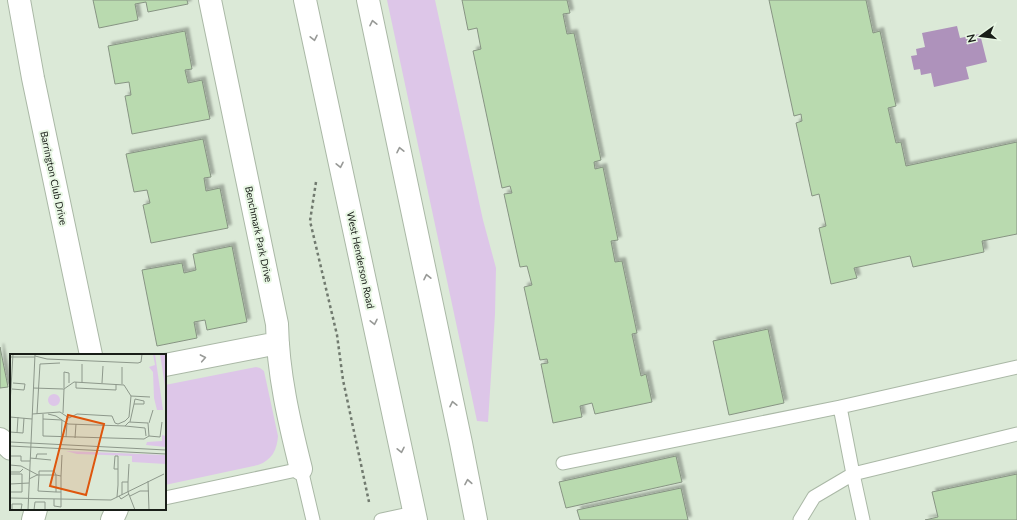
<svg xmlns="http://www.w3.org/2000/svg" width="1017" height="520" font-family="Lato,sans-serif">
  <defs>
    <filter id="shadow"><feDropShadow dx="3.5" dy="-3.5" stdDeviation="1" flood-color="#0004"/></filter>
  </defs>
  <rect width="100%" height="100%" fill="#dbe9d7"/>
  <path fill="#ddc6e8" d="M387,0H435L483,220L496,268L495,314L488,422L477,421Z
    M256,367L260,368L264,371L278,436C277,450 272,460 258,465L165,485V385Z"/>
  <path fill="#ae92bb" d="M957,26L960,38L980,34L987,62L966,67L969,79L934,87L931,73L921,75L920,69L914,70L911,56L917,55L916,49L925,47L922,33Z"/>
  <path fill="#b9daaf" stroke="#879483" filter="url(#shadow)" d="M93,0H187L188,4L148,12L146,2L135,4L138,20L99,28Z
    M462,0H567L570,13L563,14L567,34L574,33L601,160L594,162L595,169L603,167L618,240L611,241L615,262L622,261L637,333L632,334L641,376L646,374L652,402L595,414L592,403L580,406L582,417L553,423L541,364L548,363L547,359L540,360L524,287L532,285L527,266L520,267L504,194L512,193L510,186L502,188L473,51L481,49L477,28L468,30Z
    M769,0H866L873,33L880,31L896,106L888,108L896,143L901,142L906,166L1017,142V234L982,241L984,252L913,267L910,256L854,268L857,278L831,284L819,228L826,226L819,194L812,196L796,123L802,121L801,114L794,116Z
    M185,31L192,69L185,70L188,83L202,80L210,119L132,134L125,96L131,95L129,82L115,84L108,46Z
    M203,139L211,177L204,178L206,191L220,188L228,228L151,243L143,205L150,203L147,190L134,192L126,154Z
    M232,246L247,322L207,330L205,320L194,322L197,338L157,346L142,270L182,263L184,273L196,270L193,254Z
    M768,329L784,403L729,415L713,341Z
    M0,347L8,387L0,388Z
    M676,456L682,482L566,508L559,482Z
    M1017,474V520H925L938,517L932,492Z
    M681,488L688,520H580L577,510Z"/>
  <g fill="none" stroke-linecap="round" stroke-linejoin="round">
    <g stroke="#aab8a6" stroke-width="15">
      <path id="lane" d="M563,463L840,407
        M165,498L301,469L313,520
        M381,520L414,513
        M800,520L814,497L853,474L1017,434
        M863,520L853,474L840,407L1017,367"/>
    </g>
    <g stroke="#aab8a6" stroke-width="24">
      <path id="street" d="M19,0L33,78L91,355
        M210,0L277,324C278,374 289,421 301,469
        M165,365L278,343
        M0,439L11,449
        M33,520L36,509
        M112,520L117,509"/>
    </g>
    <g stroke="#aab8a6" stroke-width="24">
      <path id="secondary" d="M305,0L416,520
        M368,0L461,443L476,520"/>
    </g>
    <path stroke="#717a6f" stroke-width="2.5" stroke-dasharray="3 3" stroke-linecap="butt" d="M316,182L310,221L337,335L343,380L369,502"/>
    <use href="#lane" stroke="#fff" stroke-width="13"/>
    <use href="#street" stroke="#fff" stroke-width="22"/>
    <use href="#secondary" stroke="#fff" stroke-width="22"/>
  </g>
  <defs><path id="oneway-chevron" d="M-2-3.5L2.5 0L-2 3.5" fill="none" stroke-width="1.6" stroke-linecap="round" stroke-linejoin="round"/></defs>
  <g stroke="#989a97">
    <use href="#oneway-chevron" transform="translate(373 23) rotate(-102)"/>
    <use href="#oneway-chevron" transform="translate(314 38) rotate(78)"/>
    <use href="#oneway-chevron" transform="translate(400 150) rotate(-102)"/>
    <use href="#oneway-chevron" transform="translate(340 165) rotate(78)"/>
    <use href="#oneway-chevron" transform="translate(427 277) rotate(-102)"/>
    <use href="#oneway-chevron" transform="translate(374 322) rotate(78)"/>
    <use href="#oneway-chevron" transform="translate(203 358) rotate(-11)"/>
    <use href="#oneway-chevron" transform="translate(453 404) rotate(-102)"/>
    <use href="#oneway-chevron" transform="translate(401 450) rotate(78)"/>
    <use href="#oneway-chevron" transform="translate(468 482) rotate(-100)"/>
  </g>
  <g text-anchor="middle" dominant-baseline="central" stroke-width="4" stroke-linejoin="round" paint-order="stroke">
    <g font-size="10" fill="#191e18" stroke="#e8f7e4">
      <text transform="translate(54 178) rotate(78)">Barrington Club Drive</text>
      <text transform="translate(259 234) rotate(78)">Benchmark Park Drive</text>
      <text transform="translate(361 260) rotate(78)">West Henderson Road</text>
    </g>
  </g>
  <g transform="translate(10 354)">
    <rect width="156" height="156" fill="#dbe9d7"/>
    <path d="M143,0H145L153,56H147L144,44L143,18L139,13L145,11ZM150,0H156V38ZM38 46a6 6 0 1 1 12 0a6 6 0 1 1-12 0ZM152,81L156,82V93L136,91L137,88L152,87ZM56,97L156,101V110L122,108V102L67,100Z" fill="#ddc6e8"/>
    <path fill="none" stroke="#8d988b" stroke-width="1" d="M25,2L37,5L128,9L131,8L132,0M0,3H25M66,28V34L106,36V30M72,28V10M92,29L93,12M112,30V13M23,34L54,35M54,34V18L59,19V29M2,35L14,36L15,30L3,29M121,42L140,43M0,50L3,0M53,59L54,35M22,60L50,58L59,64L67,60L102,62L105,69L108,70L115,67L119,63L121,42L114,31L64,28L54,35M27,60L30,10L50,9M33,60V82L134,85L139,82L138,69L119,68L115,72L58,70L46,62L38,60M0,63L22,65M33,65L52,66L51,90M120,68L124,50H134V47L125,45L124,50M139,69L143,56M115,72L135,74L136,82M0,78L13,79L14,64M7,79L8,63M139,82L150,83L152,68M56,83L57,69M65,84L66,70M0,88L156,96M0,92L156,100M0,102H11V107H20M20,104L41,106M26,104L27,100H37M0,111L11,112L28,121M0,118H10L13,115M0,120H12V138H0M51,122L52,101M19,125L27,121H46L51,122V138H46L28,137L29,121V117H44L46,121V138M138,127L139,156M118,128L119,110M0,130L19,129M112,141V128H118V138L125,156M109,142L111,145L119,140M120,142L130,137H139M107,143L108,131V102H105L104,115H108M0,144L101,146L154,120M44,145V152L51,153V138M2,156V150H12L11,156M18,156L25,0M24,156L25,148H35V156"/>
    <path fill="#de560d" fill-opacity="0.15" stroke="#de560d" stroke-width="2" d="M58,61L94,70L76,141L40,132Z"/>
    <rect width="156" height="156" fill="none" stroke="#191e18" stroke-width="2"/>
  </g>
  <g transform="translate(981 36) rotate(256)" stroke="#e8f7e4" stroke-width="3" paint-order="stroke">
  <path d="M0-3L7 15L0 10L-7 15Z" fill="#191e18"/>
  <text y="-6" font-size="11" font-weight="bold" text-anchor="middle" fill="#191e18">N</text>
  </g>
</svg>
